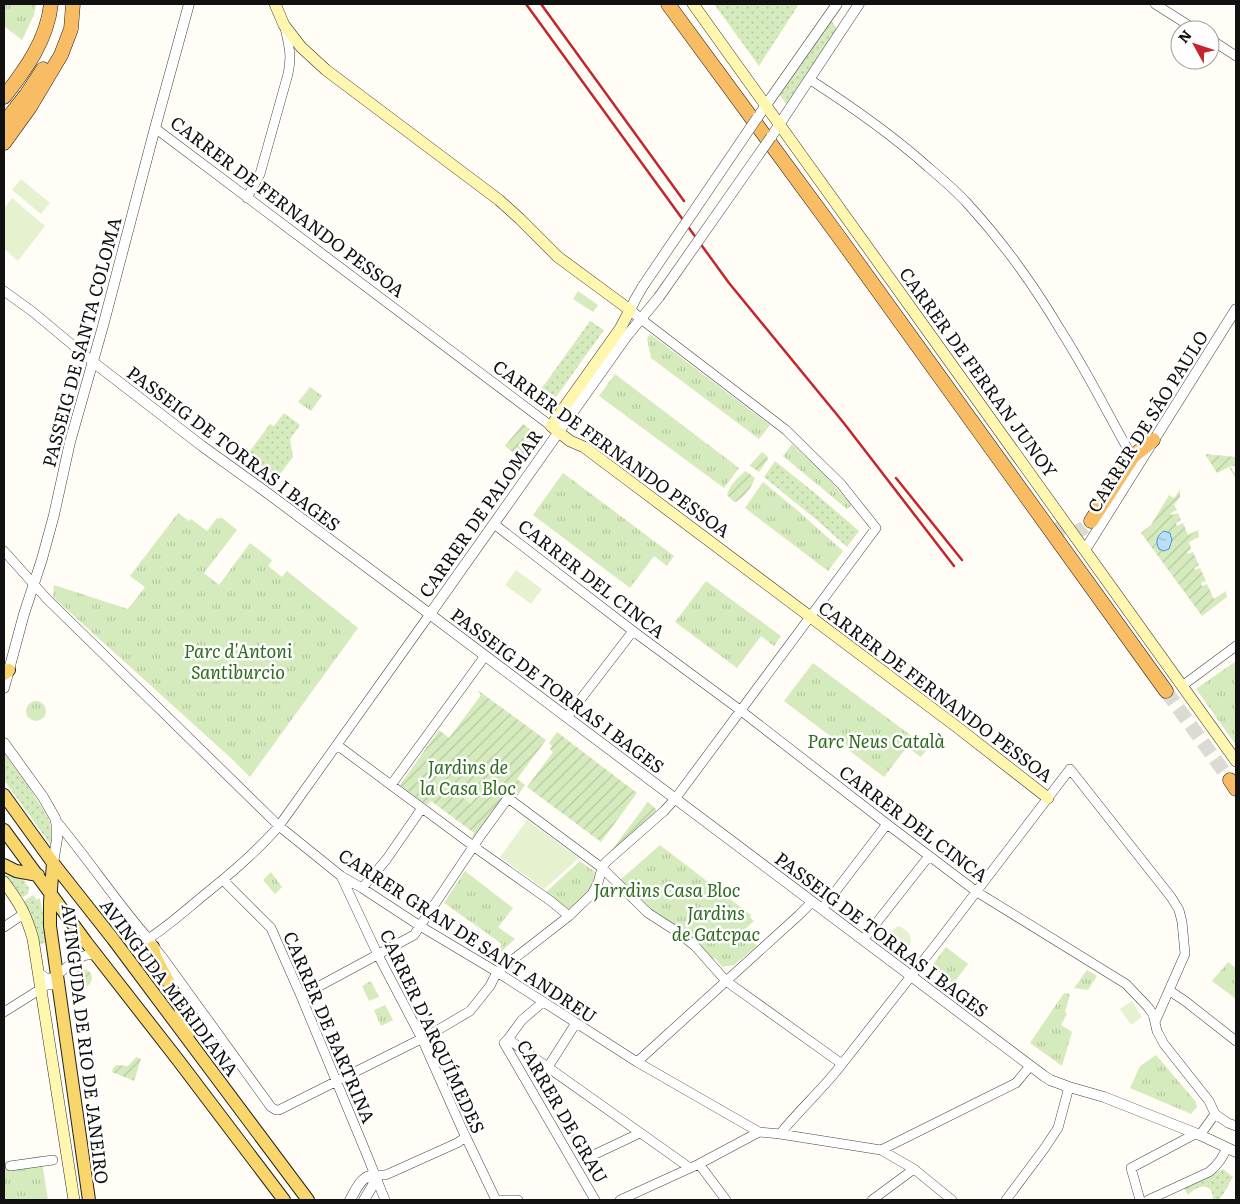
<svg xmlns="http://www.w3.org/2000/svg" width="1240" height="1204" font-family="Literata,serif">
  <defs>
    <pattern id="grass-dots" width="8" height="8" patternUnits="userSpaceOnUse" patternTransform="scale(1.25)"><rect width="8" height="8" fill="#d5ebbd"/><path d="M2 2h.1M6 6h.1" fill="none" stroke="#b6c8a1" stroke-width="1.8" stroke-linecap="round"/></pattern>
    <pattern id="park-tufts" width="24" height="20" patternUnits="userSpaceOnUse" patternTransform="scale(1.25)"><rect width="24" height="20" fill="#d5ebbd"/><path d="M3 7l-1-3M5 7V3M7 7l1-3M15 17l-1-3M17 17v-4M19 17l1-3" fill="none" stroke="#b6c8a1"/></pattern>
    <pattern id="garden-furrows" width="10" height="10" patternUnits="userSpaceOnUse" patternTransform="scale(1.25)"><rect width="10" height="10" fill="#d5ebbd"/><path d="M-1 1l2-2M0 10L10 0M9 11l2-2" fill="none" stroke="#b6c8a1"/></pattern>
    <pattern id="water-ripples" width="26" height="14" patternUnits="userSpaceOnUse" patternTransform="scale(1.25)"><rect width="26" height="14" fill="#b9e0f7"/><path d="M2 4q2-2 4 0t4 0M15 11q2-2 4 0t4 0" fill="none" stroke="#9ebfd3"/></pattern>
  </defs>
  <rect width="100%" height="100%" fill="#fffdf5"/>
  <path fill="url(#grass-dots)" d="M714,4H799L759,66Z
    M831,20L837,29L786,104L779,94Z
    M590,321L604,330L556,397L542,388Z
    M284,413L300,425L290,439L293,457L277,478L247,455L270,424L274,426Z
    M775,461L815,493L859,531L847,547L818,521L764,477Z
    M4,753L26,783L44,811L50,822L51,831V845L4,780Z
    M4,868L21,877L26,882L25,883L29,888L28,894L23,897L22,896L20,897L4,876Z
    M33,895L37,900L39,898C43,904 45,932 46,942L39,945C36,929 31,916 23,902Z
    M1223,1169L1233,1177L1224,1193L1219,1200H1213C1213,1181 1198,1185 1188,1195L1184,1188Z"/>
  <path fill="url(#park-tufts)" d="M4,4H36L34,15L22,40L4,26Z
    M578,291L598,305L593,312L573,299Z
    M650,334L770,425L759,439L651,358L647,338Z
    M615,374L739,468L724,488L599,396Z
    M310,387L322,396L311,411L298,402Z
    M792,444L826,476L852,505L847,509L783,456Z
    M563,473L674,556L667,566L654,556L630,588L533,515Z
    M763,482L797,510L843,551L828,571L745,508Z
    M178,513L189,521L191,519L207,531L217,518L219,519L221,517L237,530L204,573L219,585L250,543L272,560L268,566L282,577L287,571L358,628L250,777L233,760L53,597L54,585L128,609L145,587L130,576Z
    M706,581L781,636L774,646L761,636L737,668L675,622Z
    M1236,661V745L1196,689Z
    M813,663L928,748L921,757L907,747L884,777L784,701Z
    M26 711a10 10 0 1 1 20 0a10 10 0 1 1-20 0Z
    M660,845L751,915L750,917L754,921L744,930L757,946L734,965L722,967L715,958L713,959L685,934L648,913L620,880Z
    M580,861L598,874L592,888L569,911L546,892Z
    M465,871L513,908L498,927L515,939L492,960L502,944L444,903Z
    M271,872L282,887L275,894L263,880Z
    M946,947L968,964L953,984L931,967Z
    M1228,962L1236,968V999L1212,981Z
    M1087,970L1097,976L1088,990L1074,988Z
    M371,981L379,997L369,1001L362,986Z
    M1064,993L1070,994L1065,1012L1067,1014L1061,1025L1072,1032L1062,1066L1030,1043Z
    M385,1005L393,1020L381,1026L374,1010Z
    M1156,1055L1196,1102L1197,1107L1191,1114L1130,1088L1140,1066Z
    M41,1156L48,1200H4V1162Z"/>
  <path fill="url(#garden-furrows)" fill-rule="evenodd" d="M523,424L538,435L539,446L526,463L505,446Z
    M762,452L767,456L768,459L759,472L750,466V465Z
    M1205,454L1236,457V466H1230L1236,475V479L1229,467L1217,473Z
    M745,471L747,472L755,478C751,488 746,495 736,502L733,501L727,495C730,484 737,479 745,471Z
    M1180,490V497L1174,505L1177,510L1171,513L1172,515L1178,513L1181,520L1176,523L1177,526L1183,523L1188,535L1198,530L1199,537L1189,542L1191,549L1187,552L1188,554L1193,552L1199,565L1194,568L1195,570L1200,568L1206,581L1201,583L1202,586L1207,584L1214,599L1226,591L1227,597L1202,616L1141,533L1151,525L1169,495L1174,498ZM1165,531L1171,534L1172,543L1167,551H1163C1157,549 1157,543 1158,537Z
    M479,691L546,740L517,779L525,785L517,796L510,791L474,839L472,837L474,833L431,801L427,805L400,785L439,730L449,738L481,695L478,692Z
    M557,732L637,793L601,842L527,787L553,752L550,749L552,746L549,743Z
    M648,802L656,809V813L608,855Z
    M74 978a9 9 0 1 1 18 0a9 9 0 1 1-18 0Z
    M136,1057L141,1059L134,1081L112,1072L113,1068L116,1065L128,1066Z"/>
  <path fill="#e6f2cf" d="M21,179L50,203L41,214L12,190Z
    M12,198L45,226L18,261L4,249V209Z
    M516,570L542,589L531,604L505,585Z
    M471,784L480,791L471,804L462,797Z
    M527,820L579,858L544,889L500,857Z
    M899,926C907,930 913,935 910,945C897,954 881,932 899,926Z
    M1132,1001L1142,1017L1131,1025L1120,1009Z"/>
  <path fill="url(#water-ripples)" stroke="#3f96cf" d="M1164,531L1170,533L1172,540L1169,549L1164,551L1159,549C1155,542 1157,535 1164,531Z"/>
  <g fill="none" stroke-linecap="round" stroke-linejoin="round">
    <path stroke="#dbdad3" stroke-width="14" stroke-dasharray="14 7" stroke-linecap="butt" d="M1053,526C1068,537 1079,535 1091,521
      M1166,691L1230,780"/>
    <g stroke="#444" stroke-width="10">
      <path id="minor" d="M1155,4L1196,30
        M1210,39L1236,56
        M809,79C851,106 890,133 928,167C941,178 955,190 967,203C1001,240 1035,287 1061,331C1086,370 1107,412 1130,453L1137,458
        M155,128L551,426
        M247,198L260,174L288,74C292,56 289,46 285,28
        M4,291L33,312L93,362
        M494,524L633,631L740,710L887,824L977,892L1126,984L1147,1006L1153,1014L1157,1031L1164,1044L1209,1101L1215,1114
        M4,551L47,599L279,826L341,876L362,888L420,926L497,972L637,1062L759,1132L780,1134L881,1150L914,1169L952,1200
        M1182,686L1236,646
        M567,717L633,631
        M337,745L480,851L552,902L569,916
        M391,785L485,656
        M57,822C88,859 115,900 147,937C152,943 157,951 163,958L271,1107L276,1110H279L431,1034L470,1011L490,986L497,972L569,916L592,894L598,883L602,868L606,862L664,811L675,799L876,528L841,484L786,430L641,319
        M341,876L378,955L422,1039L462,1129L496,1200
        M223,880L271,928L301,996L367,1155L385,1200
        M362,888L386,860L422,808
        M822,909L887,824
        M4,927L19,917H26
        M148,939C170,925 189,907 209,891C234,871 258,850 279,826L430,614
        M863,940L929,856
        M39,973L46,978H52C66,971 80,949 97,956
        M1170,991L1185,1001L1236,1041
        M301,996L414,935L481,835L508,798L602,868L648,913L676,931L695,946L726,981L842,1064
        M4,1012L47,985H55L58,988
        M508,1039L522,1020L543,1002
        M637,1062L799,915L812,902
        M541,1078L576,1023
        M1215,1114L1228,1123L1236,1126
        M780,1134C800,1109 823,1089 842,1064L941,938L1070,769L1171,897L1179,910L1182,922L1185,954L1155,1022
        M1200,1135L1215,1114
        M576,1139L587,1158L640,1133
        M881,1150L1016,1083L1030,1066
        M699,1164L726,1200
        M10,1166L53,1160
        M375,1175H385L388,1174L457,1143L466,1137
        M495,1200H518
        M595,1200L504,1043L508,1039L690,1168
        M620,1200L699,1164L759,1132
        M872,1200L914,1169
        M1006,1200L1044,1149L1058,1128L1069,1087
        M1140,1200L1131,1168L1195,1134
        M1148,1200L1209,1172C1218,1165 1222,1158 1227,1148"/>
    </g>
    <g stroke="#444" stroke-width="11">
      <path id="tertiary" d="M757,118L837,4
        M771,137L859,4
        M641,319L630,310L636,298L643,286
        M93,362L202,446L266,492L415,603L1044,1076L1050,1080L1069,1087L1104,1097L1200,1135L1236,1152
        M1085,550L1236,309
        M430,614L626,337L659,297
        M4,688L24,614L42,559L54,515L70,442L103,326L155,128L189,4
        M4,743L43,797L55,818L57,826V839L53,863
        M350,1200C356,1190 361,1175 375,1175L373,1185L364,1200"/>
    </g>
    <g stroke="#333" stroke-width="12">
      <path id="secondary" d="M275,4L284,25L301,47L326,70L499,200L520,219L558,257L630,310L620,329L551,426L570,441L584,447L632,483L957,727L1048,798
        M693,4L1236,761
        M4,882C19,902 26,914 33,939L74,1200"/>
    </g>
    <g stroke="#222" stroke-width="14">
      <path id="primary" d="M4,674L9,670
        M4,795L53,863L113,939L308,1200
        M4,830L86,942L178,1060L284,1200
        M53,863L50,902V926L89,1200
        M4,865L16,871L38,875
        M153,947L155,956L178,1001L188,1034"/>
    </g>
    <g stroke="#222" stroke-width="15">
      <path id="trunk" d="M668,4L842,241L1166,691
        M4,97C26,69 47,40 51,4
        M4,123L26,95L43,69
        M4,143L30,107L61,55L71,29L73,4
        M1091,521L1133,456L1153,440
        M1230,780L1236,789"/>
    </g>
    <use href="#minor" stroke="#fff" stroke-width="9"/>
    <use href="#tertiary" stroke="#fff" stroke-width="10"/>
    <use href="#secondary" stroke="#fff6b0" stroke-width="11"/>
    <use href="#primary" stroke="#f9d66b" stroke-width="12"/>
    <use href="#trunk" stroke="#f7bc64" stroke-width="14"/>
    <path stroke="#c4262e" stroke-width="2.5" d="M526,4L729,283L843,422L954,566
      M541,4L684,201
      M896,478L962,560"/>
    <g stroke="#444" stroke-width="11" stroke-linecap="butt">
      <path id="tertiary-bridge" d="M643,286L757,118
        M659,297L771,137"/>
    </g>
    <use href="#tertiary-bridge" stroke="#fff" stroke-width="10"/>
  </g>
  <g text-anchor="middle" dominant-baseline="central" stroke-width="5" stroke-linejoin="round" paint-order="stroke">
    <g font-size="18" fill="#111" stroke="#fff">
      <text transform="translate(288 206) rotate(37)">CARRER DE FERNANDO PESSOA</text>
      <text transform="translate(81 342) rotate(-75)">PASSEIG DE SANTA COLOMA</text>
      <text transform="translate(979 372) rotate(54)">CARRER DE FERRAN JUNOY</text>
      <text transform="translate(1147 421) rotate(-58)">CARRER DE SÃO PAULO</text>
      <text transform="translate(234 448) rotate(37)">PASSEIG DE TORRAS I BAGES</text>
      <text transform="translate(612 448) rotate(36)">CARRER DE FERNANDO PESSOA</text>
      <text transform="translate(480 513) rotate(-55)">CARRER DE PALOMAR</text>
      <text transform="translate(592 578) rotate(38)">CARRER DEL CINCA</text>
      <text transform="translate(558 690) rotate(37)">PASSEIG DE TORRAS I BAGES</text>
      <text transform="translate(936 691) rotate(37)">CARRER DE FERNANDO PESSOA</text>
      <text transform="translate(914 823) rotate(37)">CARRER DEL CINCA</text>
      <text transform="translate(882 934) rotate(37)">PASSEIG DE TORRAS I BAGES</text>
      <text transform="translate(468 935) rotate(33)">CARRER GRAN DE SANT ANDREU</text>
      <text transform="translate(170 987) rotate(53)">AVINGUDA MERIDIANA</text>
      <text transform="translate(330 1027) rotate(67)">CARRER DE BARTRINA</text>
      <text transform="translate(433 1031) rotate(65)">CARRER D'ARQUÍMEDES</text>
      <text transform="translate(86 1044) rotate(83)">AVINGUDA DE RIO DE JANEIRO</text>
      <text transform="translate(563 1111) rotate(60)">CARRER DE GRAU</text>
    </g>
    <g font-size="18" font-style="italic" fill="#2f6b1f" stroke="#fff">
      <text x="238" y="650">Parc d'Antoni<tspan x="238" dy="21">Santiburcio</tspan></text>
      <text x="876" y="740">Parc Neus Català</text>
      <text x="468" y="766">Jardins de<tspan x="468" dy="21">la Casa Bloc</tspan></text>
      <text x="667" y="889">Jarrdins Casa Bloc</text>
      <text x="716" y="912">Jardins<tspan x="716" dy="21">de Gatcpac</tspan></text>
    </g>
  </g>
  <rect width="1240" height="1204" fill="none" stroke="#111111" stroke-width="10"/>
  <g transform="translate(1195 45) rotate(310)"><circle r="24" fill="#ffffff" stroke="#a0a0a0"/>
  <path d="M0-4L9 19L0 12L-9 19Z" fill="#c4262e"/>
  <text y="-8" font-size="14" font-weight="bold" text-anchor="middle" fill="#111111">N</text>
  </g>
</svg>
